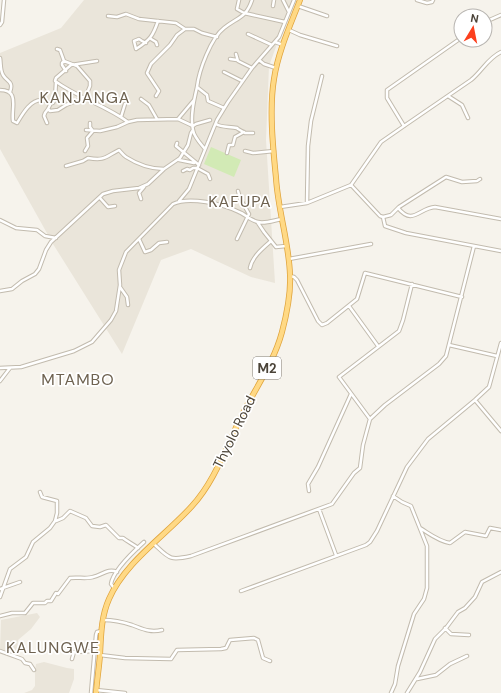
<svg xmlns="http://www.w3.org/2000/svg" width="501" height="693" font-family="'DM Sans',sans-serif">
  <rect width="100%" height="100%" fill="#f6f3ec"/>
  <path fill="#eae5da" d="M84,0H293L269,66L266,140L275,283L251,277L191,249L161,260L122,354L53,244L0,149V53L61,28Z
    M37,613L40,617L31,629L18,640L17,651L14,655L0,650L1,620Z
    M44,662L67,668L74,669V679L69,693H24L32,690L35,686V671L36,664Z"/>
  <path fill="#d2eab5" d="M211,147L241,160L234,177L204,164Z"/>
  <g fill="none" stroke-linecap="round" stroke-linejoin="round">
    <g stroke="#c2bbae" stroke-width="4.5">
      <path id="minor" d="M239,0L237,9L244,13L285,22
        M283,0L289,12
        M417,0L427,3L432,2L433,0
        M273,6L274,0
        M298,6L327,16
        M108,16L117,17L126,14L139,19L176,23L185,29
        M485,22L501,15
        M0,25L2,22L4,0
        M289,30L300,35L337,46
        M248,34L272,45
        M151,39L156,42L157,45
        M275,42L283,45
        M146,43L142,41L139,39L134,41L136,49C150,40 153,36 158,21
        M57,49L60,50L64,61L77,66L90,81V86L85,98
        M236,54L238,61L252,68
        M0,58C1,63 0,70 3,75C7,82 14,81 10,92
        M230,59L237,60
        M259,60L264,64L276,68
        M64,61L62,63V65L66,71
        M97,61L71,65L56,78L55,81C78,98 105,105 128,122
        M224,72L242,81
        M197,87C194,100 190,117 193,130C194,137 200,143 205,149
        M0,90C20,90 11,108 13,121L17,123C22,115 30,100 41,100C44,100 48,102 51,103L48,109L45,113L44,116L47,123
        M156,96L159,91L147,73L151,64L170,45L177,35L185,29H194L202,33L217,37
        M448,96L462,105L468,118
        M141,99L149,105L157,119
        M51,103H53L55,98L56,82
        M224,108L208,101L207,95L197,87C199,70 211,38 224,28C238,17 246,18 252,0
        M48,109L50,111L58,110L66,105L84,98
        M121,117L125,104
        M178,119L193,126
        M216,124C222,128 230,126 237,128L238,129L245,133H253
        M193,126L196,124L210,120
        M404,126L387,98V90L461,38
        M86,130L100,131L117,127L128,122L137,120L178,119L194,100
        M177,143L176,146L199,165
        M85,151L88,146L87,138L93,131L90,127V123
        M245,151L253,153L274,151
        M227,153L229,145H233L235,137L244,132
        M179,160L194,163
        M66,166L83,161L88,158C105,161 105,157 119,150C121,152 123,155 126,157C137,164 151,169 164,169
        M183,171L187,169L190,170L193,168H197L208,174L210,179
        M351,185L380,216L383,217L391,215L399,207L446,177L462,182L477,181L480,179
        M100,198L108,207L115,206
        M141,199L139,193L144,187
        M179,201L189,189L217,120L228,102L252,68L279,37L294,0
        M307,203L308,146L311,121L322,76
        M280,207L307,203L351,185L381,142L404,126L471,80C482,71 488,58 501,52
        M398,208C413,226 419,208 435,207L501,219
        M383,217L385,226L406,233L501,251
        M0,220L16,228L37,230L45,236L56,238
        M258,223L264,232L276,247L286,246
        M139,239L145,252L151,250L159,243L167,242
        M237,239L249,214L240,198L238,191
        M289,259L371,244
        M250,268C252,257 263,248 271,241
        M290,276L294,277L297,280L318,321L322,325L327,323L357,299L365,273L462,297
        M120,287L127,297L128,305
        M0,291L12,289L22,281L35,274L39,269L46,250L51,242L103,194L113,191L139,188L148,184L164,169L180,158L188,145L191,133L193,130
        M349,306L378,346
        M449,345L497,356
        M0,368L21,367L74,351L92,342L111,320L116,311L120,285L119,270L126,252L173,204C189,196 223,204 239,212C245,214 251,221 258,222C265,224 275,220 282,219
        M0,381L10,368
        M475,400L501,431
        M370,419L339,377L399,331L403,320L412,284
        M309,491L308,484L318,467L351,394
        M319,509L336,555
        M56,521L63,518L70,511L86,518L92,526L100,527L106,525L119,538H123C128,542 133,544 138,548
        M420,528C430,534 438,541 450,543L465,532L486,536L490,528L501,530
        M154,544C169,558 169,561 191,556L332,504L354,473L360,468L363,445L370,419L385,405L439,364L446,356L474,246
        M114,588L111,584C113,571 134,551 144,542
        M0,589L20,582
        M241,591L366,545L370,542L377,531L407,467L428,439L475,400L489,387L501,343
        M0,597L10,569L26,557L33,542L50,528L55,521L57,513V501L42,497L40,492
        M0,616L12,613H25L33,603H45L47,601H51L56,593L58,594L70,578C77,577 88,579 93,577C102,575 108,568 117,572
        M103,620C113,620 123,622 132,625C143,629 150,633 162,630
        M445,628L451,634L469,635
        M0,651L22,659L25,663L30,664L34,670
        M100,655L125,658L171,659L177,650L221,649L226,648L230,640L254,638L258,640L263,658L270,661
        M72,659L74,652L95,651
        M417,679L436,675L450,664L467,656
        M96,690L125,693
        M91,693L96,635L97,632L101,631
        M391,693L395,684L398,666L414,614L424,599L427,588V546L411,506L402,502L393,496
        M407,693L420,672L435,639L446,628L458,612L465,608L475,597L482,582L501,572"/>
    </g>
    <g stroke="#e0a43c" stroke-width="6">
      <path id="trunk" d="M96,693C97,680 99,668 100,655C101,636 101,617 109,599C125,562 165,536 192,506C215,481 226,447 241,417C255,389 274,362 282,332C287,313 291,294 290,275C289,242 278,211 276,178C273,148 269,109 274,79C278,52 290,26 300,0"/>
    </g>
    <use href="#minor" stroke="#fff" stroke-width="2.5"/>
    <use href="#trunk" stroke="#ffd985" stroke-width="4.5"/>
  </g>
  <g text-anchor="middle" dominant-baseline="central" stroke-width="3.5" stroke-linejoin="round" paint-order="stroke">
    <rect fill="#fff" stroke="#817c74" stroke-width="1" x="253" y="357" width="28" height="22" rx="3"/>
    <g font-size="13" font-weight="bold" fill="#4b4439">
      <text x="267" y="368">M2</text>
    </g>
    <g font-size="14" fill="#4b4439" stroke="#fff">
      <text transform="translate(234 432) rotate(-64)">Thyolo Road</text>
    </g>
    <g font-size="16" letter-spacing="1" fill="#6e6250" stroke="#fff">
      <text x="85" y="97">KANJANGA</text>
      <text x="240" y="201">KAFUPA</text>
      <text x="78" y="379">MTAMBO</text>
      <text x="53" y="647">KALUNGWE</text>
    </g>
  </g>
  <g transform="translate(473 28) rotate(10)"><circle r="19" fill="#ffffff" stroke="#b7b4b0"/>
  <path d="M0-3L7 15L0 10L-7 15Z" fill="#fc3f1d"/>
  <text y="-6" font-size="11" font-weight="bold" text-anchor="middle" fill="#4b4439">N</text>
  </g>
</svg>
